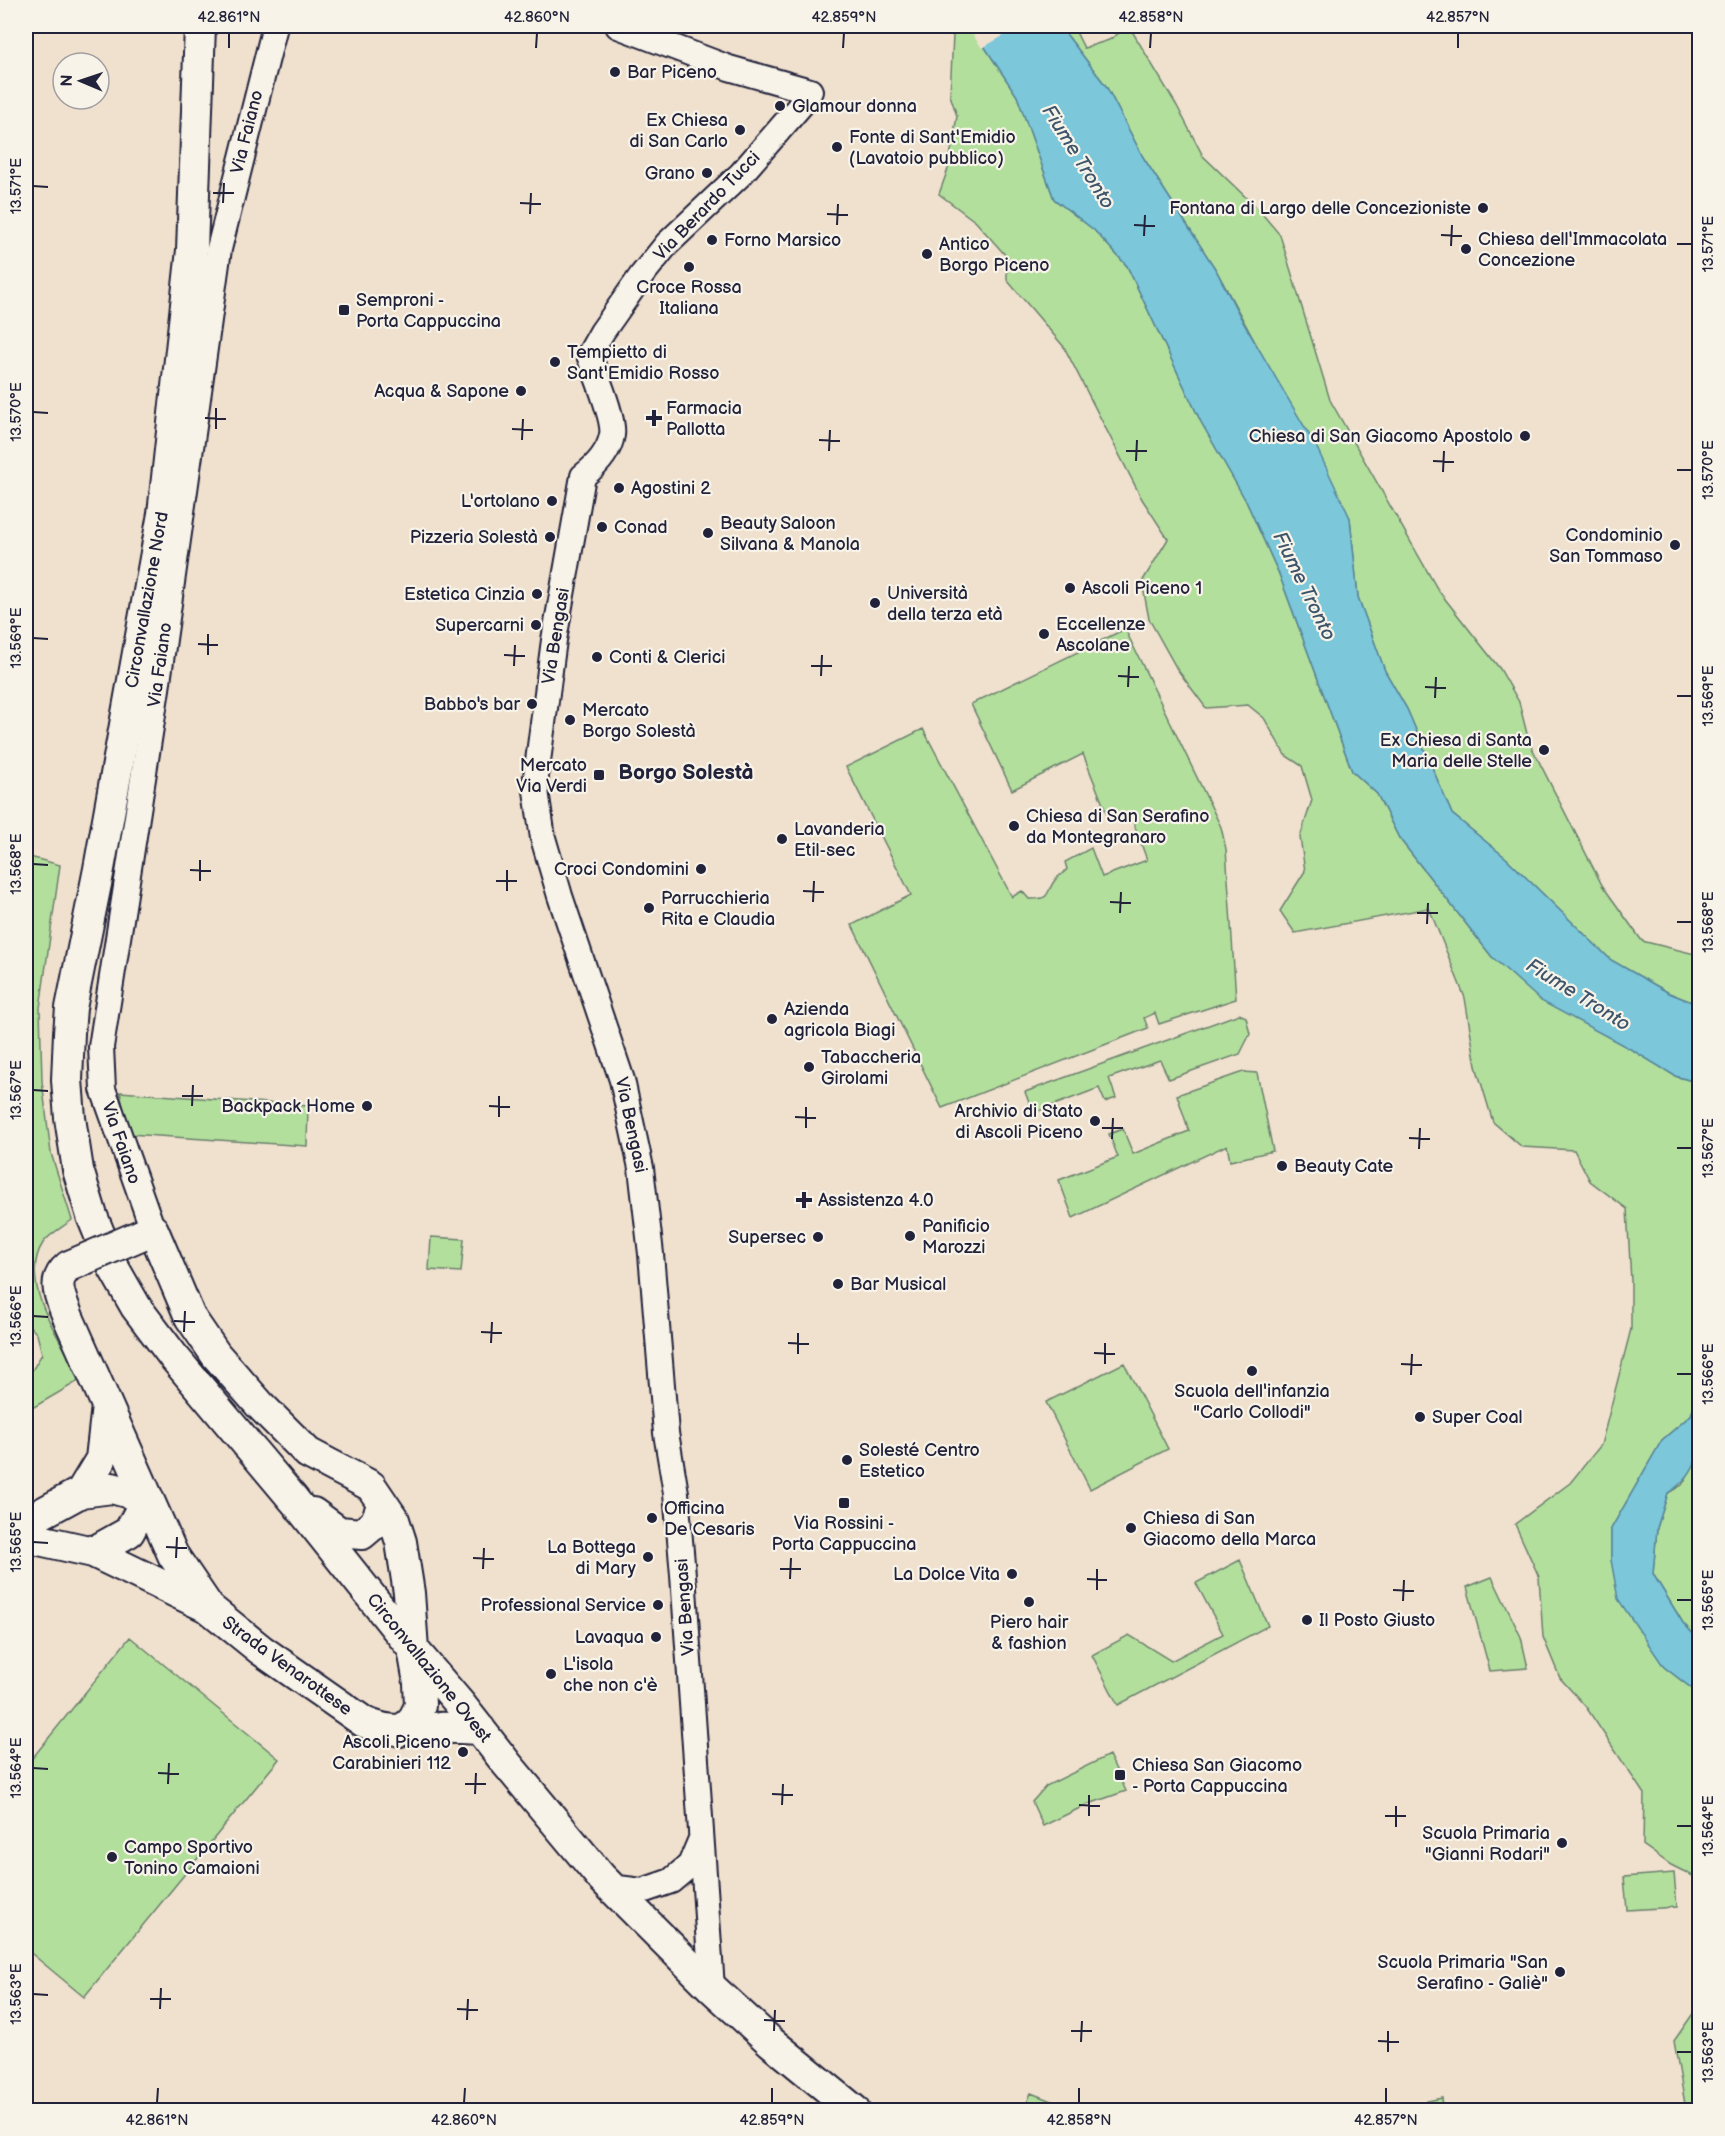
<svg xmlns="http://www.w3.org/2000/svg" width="1725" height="2136" font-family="'Balsamiq Sans',sans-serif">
  <rect width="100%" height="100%" fill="#f0e0ce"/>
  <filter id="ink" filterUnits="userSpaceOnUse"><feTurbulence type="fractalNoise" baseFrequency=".0167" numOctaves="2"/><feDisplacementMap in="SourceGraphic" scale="12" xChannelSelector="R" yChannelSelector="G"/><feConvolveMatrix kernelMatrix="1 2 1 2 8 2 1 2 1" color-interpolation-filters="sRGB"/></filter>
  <g filter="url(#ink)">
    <path fill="#b3df9d" stroke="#6a806c" stroke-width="1.5" d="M921,26H971L1017,96L1054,199L1094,230L1127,266L1201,422L1246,501L1279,574L1352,771L1377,794L1399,838L1492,957L1675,1076L1699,1083V1393L1691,1415L1662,1440L1611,1529V1560L1664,1667L1699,1694V1879L1671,1865L1643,1845L1644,1794L1586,1707L1560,1678L1543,1637L1539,1577L1515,1524L1570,1483L1601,1445L1631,1329V1281L1627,1209L1590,1181L1574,1150L1522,1147L1493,1122L1476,1066L1465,998L1429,908L1295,933L1280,911L1305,871L1300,837L1312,800L1302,766L1285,755L1264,718L1248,705L1206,708L1177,669L1149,619L1142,582L1168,539L1142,499L1064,347L1007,280V257L976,222L939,194L948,169L957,116L950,95L953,35L929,32Z
      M1060,26H1073L1084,48L1109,40L1129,26L1177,106L1203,156L1258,209L1280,235L1330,400L1438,590L1500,669L1519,702L1529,742L1602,885L1642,941L1699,955V1005L1669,993L1611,960L1506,858L1452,814L1407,709L1385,671L1358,597L1350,518L1216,270L1143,157L1106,86Z
      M1125,629L1221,827L1226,849L1236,999L1159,1024L1155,1013L1144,1018L1148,1028L942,1108L852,925L911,895L846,767L923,729L1012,897L1022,891L1029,899C1052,900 1045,893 1055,880C1058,876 1064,873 1067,869L1065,862L1091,848L1102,877L1147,860L1130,813L1110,822L1083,754L1012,790L971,704Z
      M26,856L60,865L40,1008L42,1081L51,1153L72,1220C63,1227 49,1234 43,1243C17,1283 62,1343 82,1379L34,1407H26V1376L30,1374L42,1354L37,1334L26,1322Z
      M1239,1014L1246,1017L1250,1034L1240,1054L1169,1079L1160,1060L1109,1078L1116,1098L1105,1102L1099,1088L1033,1113L1025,1092Z
      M1243,1072L1257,1073L1273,1151L1230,1161L1227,1145L1073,1218L1059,1180L1118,1157L1109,1134L1123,1129L1133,1154L1189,1131L1177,1095Z
      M120,1092L308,1106L307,1146L129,1134Z
      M431,1237L464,1239L461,1272L429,1270Z
      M1124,1363L1168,1449L1090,1489L1046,1402Z
      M1699,1456V1640L1683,1623L1653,1574L1657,1528L1668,1493L1682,1485Z
      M1240,1560L1268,1626L1118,1705L1092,1655L1129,1635L1171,1661L1223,1634L1196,1583Z
      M1492,1577L1521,1637L1528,1668L1490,1671L1467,1587Z
      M130,1637L279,1759L84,1997L26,1949V1766Z
      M1109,1755L1126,1791L1086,1805L1043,1826L1032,1802L1046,1786Z
      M1674,1873L1677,1907L1627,1910L1624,1877Z
      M1699,2005V2110H1686L1674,2041Z
      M1031,2093L1074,2110H1024Z
      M1442,2098L1443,2110H1386Z"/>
    <path fill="#7bc7da" stroke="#57859a" stroke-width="1.5" d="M971,26H1060L1106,86L1143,157L1216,270L1243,322L1317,448L1350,518L1358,597L1385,671L1407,709L1452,814L1506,858L1611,960L1669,993L1699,1005V1083L1675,1076L1632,1050L1541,1001L1492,957L1399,838L1377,794L1352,771L1279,574L1246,501L1201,422L1127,266L1094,230L1054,199L1017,96Z
      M1699,1393C1700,1434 1708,1468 1668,1493L1657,1528L1653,1574L1683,1623L1699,1640V1694L1664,1667L1618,1599L1611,1560V1529L1662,1440L1691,1415Z"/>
    <path fill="#f0e0ce" d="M989,26H1021L982,48L973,35Z"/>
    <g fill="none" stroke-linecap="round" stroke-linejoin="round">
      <g stroke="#22223b" stroke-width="28">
        <path id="minor" d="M618,26L729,68L810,91L806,99L741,174L667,244L642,275L602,332L589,355C595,373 615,419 612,435C609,453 596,466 583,476L554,640L535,784L543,838L560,896L622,1080L641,1168L651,1254L666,1433L676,1493L683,1575L712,1988
          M153,1230L103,1089L101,1047L157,689L219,249L275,26
          M610,1887L642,1891L671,1881L690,1865L701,1839"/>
      </g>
      <g stroke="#22223b" stroke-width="34">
        <path id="major" d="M200,26L192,250L163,514L99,869L71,1008L69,1033L67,1080L70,1118L78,1170L92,1216L112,1265L136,1307L173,1356L294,1500L413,1649L460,1704L507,1764L601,1877L712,1988L771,2042L854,2110
          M141,1235L153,1230L190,1317L216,1355L260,1405L308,1453L371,1486L394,1520L401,1542L409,1593L413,1649L419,1683L420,1706L412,1722L400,1731
          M69,1266C50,1281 61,1298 68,1317L173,1555L209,1608
          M81,1492L101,1459L107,1406
          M313,1513L339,1532L362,1534L375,1523L383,1504
          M26,1522L81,1492L112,1488L147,1498
          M26,1537L93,1552L129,1532L147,1498
          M93,1552L209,1608L261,1650L364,1722C393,1734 399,1729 428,1728C445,1727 463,1728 480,1729"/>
      </g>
      <use href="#minor" stroke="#f7f3e8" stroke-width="24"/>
      <use href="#major" stroke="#f7f3e8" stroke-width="30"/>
      <g stroke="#22223b" stroke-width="34" stroke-linecap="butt">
        <path id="major-bridge" d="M69,1266L141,1235"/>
      </g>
      <use href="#major-bridge" stroke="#f7f3e8" stroke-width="30"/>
    </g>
  </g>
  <path fill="none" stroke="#22223b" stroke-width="2" d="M229,48V33M536,48L537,33M843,48L844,33M1150,48L1151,33M1458,48V33M33,186L48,187M213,193H234M223,203L224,183M520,203L541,204M530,214L531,193M827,214L848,215M837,225L838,204M1134,225L1155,226M1441,235L1462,236M1144,236L1145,215M1677,244H1692M1451,246L1452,225M33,412L48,413M205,418L226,419M216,429V408M512,429L533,430M522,440L523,419M819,440L840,441M829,451L830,430M1126,451H1147M1136,461L1137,440M1433,461L1454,462M1677,470H1692M1443,472L1444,451M33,638L48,639M198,644L218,645M208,655V634M504,655L525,656M514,666L515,645M811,666H832M821,676L822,655M1118,676L1139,677M1128,687L1129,666M1425,687L1446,688M1677,696H1692M1435,698L1436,677M33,864L48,865M190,870L211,871M200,881V860M496,881H517M507,891V870M803,891L824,892M813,902L814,881M1110,902L1131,903M1120,913L1121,892M1417,913H1438M1677,922H1692M1427,924L1428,903M33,1090L48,1091M182,1096H203M192,1106L193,1085M489,1106L510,1107M499,1117V1096M795,1117L816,1118M806,1128V1107M1102,1128H1123M1409,1138L1430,1139M1112,1139L1113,1118M1677,1148H1692M1419,1149L1420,1128M33,1316L48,1317M174,1321L195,1322M184,1332L185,1311M481,1332L502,1333M491,1343L492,1322M788,1343L809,1344M1094,1353L1115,1354M798,1354V1333M1105,1364V1343M1401,1364L1422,1365M1677,1374H1692M1411,1375L1412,1354M33,1542L48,1543M166,1547L187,1548M176,1558L177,1537M473,1558L494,1559M483,1569L484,1548M780,1569H801M790,1579L791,1558M1087,1579L1107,1580M1097,1590V1569M1393,1590L1414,1591M1677,1600H1692M1403,1601L1404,1580M33,1768L48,1769M158,1773L179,1774M168,1784L169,1763M465,1784H486M475,1794L476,1773M772,1794L793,1795M782,1805L783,1784M1079,1805L1100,1806M1089,1816V1795M1385,1816H1406M1677,1826H1692M1396,1827V1806M33,1994L48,1995M150,1999H171M160,2009L161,1988M457,2009L478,2010M467,2020L468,1999M764,2020L785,2021M774,2031L775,2010M1071,2031H1092M1378,2041L1399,2042M1081,2042L1082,2021M1388,2052V2031M1677,2052H1692M157,2103L158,2088M464,2103L465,2088M772,2103V2088M1079,2103V2088M1386,2103V2088"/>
  <g fill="#22223b" stroke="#f7f3e8" stroke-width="2">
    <circle cx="615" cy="72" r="6"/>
    <circle cx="780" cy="106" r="6"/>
    <circle cx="740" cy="130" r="6"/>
    <circle cx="837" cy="147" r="6"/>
    <circle cx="707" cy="173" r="6"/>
    <circle cx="1483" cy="208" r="6"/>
    <circle cx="712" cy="240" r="6"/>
    <circle cx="1466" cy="249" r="6"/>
    <circle cx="927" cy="254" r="6"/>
    <circle cx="689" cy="267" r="6"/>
    <rect x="338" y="304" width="12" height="12" rx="3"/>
    <circle cx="555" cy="362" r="6"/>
    <circle cx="521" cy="391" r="6"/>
    <path d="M651 409h6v6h6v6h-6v6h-6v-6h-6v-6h6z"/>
    <circle cx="1525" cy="436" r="6"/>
    <circle cx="619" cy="488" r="6"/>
    <circle cx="552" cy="501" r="6"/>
    <circle cx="602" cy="527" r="6"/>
    <circle cx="708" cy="533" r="6"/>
    <circle cx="550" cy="537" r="6"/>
    <circle cx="1675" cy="545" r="6"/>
    <circle cx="1070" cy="588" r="6"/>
    <circle cx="537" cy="594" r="6"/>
    <circle cx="875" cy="603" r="6"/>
    <circle cx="536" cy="625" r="6"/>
    <circle cx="1044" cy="634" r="6"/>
    <circle cx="597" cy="657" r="6"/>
    <circle cx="532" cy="704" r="6"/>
    <circle cx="570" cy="720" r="6"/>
    <circle cx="1544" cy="750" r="6"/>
    <rect x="593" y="769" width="12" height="12" rx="3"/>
    <circle cx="1014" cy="826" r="6"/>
    <circle cx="782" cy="839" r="6"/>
    <circle cx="701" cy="869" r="6"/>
    <circle cx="649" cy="908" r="6"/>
    <circle cx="772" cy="1019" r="6"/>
    <circle cx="809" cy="1067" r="6"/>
    <circle cx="367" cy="1106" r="6"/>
    <circle cx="1095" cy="1121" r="6"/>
    <circle cx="1282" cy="1166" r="6"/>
    <path d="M801 1191h6v6h6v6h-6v6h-6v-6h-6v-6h6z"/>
    <circle cx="910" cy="1236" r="6"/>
    <circle cx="818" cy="1237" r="6"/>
    <circle cx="838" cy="1284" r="6"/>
    <circle cx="1252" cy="1371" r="6"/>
    <circle cx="1420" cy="1417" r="6"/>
    <circle cx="847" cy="1460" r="6"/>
    <rect x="838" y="1497" width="12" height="12" rx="3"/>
    <circle cx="652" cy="1518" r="6"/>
    <circle cx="1131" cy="1528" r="6"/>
    <circle cx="648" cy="1557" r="6"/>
    <circle cx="1012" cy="1574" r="6"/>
    <circle cx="1029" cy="1602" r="6"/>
    <circle cx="658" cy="1605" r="6"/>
    <circle cx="1307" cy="1620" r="6"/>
    <circle cx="656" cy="1637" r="6"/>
    <circle cx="551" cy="1674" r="6"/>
    <circle cx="463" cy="1752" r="6"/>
    <rect x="1114" y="1769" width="12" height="12" rx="3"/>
    <circle cx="1562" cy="1843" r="6"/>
    <circle cx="112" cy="1857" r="6"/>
    <circle cx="1560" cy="1972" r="6"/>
  </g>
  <g text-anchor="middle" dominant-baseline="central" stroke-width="4.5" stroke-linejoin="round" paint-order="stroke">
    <g font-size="18" fill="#22223b" stroke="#f7f3e8" text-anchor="start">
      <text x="627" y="72">Bar Piceno</text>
      <text x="792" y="106">Glamour donna</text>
      <text x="728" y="120" text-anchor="end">Ex Chiesa<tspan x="728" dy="21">di San Carlo</tspan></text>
      <text x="849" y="137">Fonte di Sant'Emidio<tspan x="849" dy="21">(Lavatoio pubblico)</tspan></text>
      <text x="695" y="173" text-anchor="end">Grano</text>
      <text x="1471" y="208" text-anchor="end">Fontana di Largo delle Concezioniste</text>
      <text x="1478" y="239">Chiesa dell'Immacolata<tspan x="1478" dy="21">Concezione</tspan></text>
      <text x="724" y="240">Forno Marsico</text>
      <text x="939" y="244">Antico<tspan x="939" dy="21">Borgo Piceno</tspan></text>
      <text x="689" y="287" text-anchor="middle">Croce Rossa<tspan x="689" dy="21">Italiana</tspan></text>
      <text x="356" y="300">Semproni -<tspan x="356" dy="21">Porta Cappuccina</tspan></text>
      <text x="567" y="352">Tempietto di<tspan x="567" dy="21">Sant'Emidio Rosso</tspan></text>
      <text x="509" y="391" text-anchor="end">Acqua &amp; Sapone</text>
      <text x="666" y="408">Farmacia<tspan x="666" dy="21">Pallotta</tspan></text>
      <text x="1513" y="436" text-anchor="end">Chiesa di San Giacomo Apostolo</text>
      <text x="631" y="488">Agostini 2</text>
      <text x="540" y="501" text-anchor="end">L'ortolano</text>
      <text x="720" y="523">Beauty Saloon<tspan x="720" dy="21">Silvana &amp; Manola</tspan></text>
      <text x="614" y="527">Conad</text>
      <text x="1663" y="535" text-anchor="end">Condominio<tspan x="1663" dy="21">San Tommaso</tspan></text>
      <text x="538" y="537" text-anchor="end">Pizzeria Solestà</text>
      <text x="1082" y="588">Ascoli Piceno 1</text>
      <text x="887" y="593">Università<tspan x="887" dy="21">della terza età</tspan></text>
      <text x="525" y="594" text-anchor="end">Estetica Cinzia</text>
      <text x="1056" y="624">Eccellenze<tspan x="1056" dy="21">Ascolane</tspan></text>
      <text x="524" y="625" text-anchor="end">Supercarni</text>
      <text x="609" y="657">Conti &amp; Clerici</text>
      <text x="520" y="704" text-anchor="end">Babbo's bar</text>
      <text x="582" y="710">Mercato<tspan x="582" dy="21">Borgo Solestà</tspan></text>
      <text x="1532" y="740" text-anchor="end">Ex Chiesa di Santa<tspan x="1532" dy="21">Maria delle Stelle</tspan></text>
      <text x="587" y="765" text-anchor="end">Mercato<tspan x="587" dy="21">Via Verdi</tspan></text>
      <text x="1026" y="816">Chiesa di San Serafino<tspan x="1026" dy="21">da Montegranaro</tspan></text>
      <text x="794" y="829">Lavanderia<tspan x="794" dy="21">Etil-sec</tspan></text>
      <text x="689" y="869" text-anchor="end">Croci Condomini</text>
      <text x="661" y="898">Parrucchieria<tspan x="661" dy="21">Rita e Claudia</tspan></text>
      <text x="784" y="1009">Azienda<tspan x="784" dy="21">agricola Biagi</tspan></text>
      <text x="821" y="1057">Tabaccheria<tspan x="821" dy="21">Girolami</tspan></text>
      <text x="355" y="1106" text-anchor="end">Backpack Home</text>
      <text x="1083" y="1111" text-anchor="end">Archivio di Stato<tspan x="1083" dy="21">di Ascoli Piceno</tspan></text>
      <text x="1294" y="1166">Beauty Cate</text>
      <text x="818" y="1200">Assistenza 4.0</text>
      <text x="922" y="1226">Panificio<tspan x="922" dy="21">Marozzi</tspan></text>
      <text x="806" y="1237" text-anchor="end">Supersec</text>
      <text x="850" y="1284">Bar Musical</text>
      <text x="1252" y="1391" text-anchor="middle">Scuola dell'infanzia<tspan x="1252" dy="21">"Carlo Collodi"</tspan></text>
      <text x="1432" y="1417">Super Coal</text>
      <text x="859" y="1450">Solesté Centro<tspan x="859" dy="21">Estetico</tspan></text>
      <text x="664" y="1508">Officina<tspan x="664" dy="21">De Cesaris</tspan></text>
      <text x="1143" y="1518">Chiesa di San<tspan x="1143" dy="21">Giacomo della Marca</tspan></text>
      <text x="844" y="1523" text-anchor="middle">Via Rossini -<tspan x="844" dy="21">Porta Cappuccina</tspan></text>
      <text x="636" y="1547" text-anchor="end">La Bottega<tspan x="636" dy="21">di Mary</tspan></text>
      <text x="1000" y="1574" text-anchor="end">La Dolce Vita</text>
      <text x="646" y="1605" text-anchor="end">Professional Service</text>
      <text x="1319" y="1620">Il Posto Giusto</text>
      <text x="1029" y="1622" text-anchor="middle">Piero hair<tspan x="1029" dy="21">&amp; fashion</tspan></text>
      <text x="644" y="1637" text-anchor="end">Lavaqua</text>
      <text x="563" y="1664">L'isola<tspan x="563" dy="21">che non c'è</tspan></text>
      <text x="451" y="1742" text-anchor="end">Ascoli Piceno<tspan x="451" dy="21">Carabinieri 112</tspan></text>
      <text x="1132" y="1765">Chiesa San Giacomo<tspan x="1132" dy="21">- Porta Cappuccina</tspan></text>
      <text x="1550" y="1833" text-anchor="end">Scuola Primaria<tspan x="1550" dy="21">"Gianni Rodari"</tspan></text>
      <text x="124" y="1847">Campo Sportivo<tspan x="124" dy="21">Tonino Camaioni</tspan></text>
      <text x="1548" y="1962" text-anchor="end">Scuola Primaria "San<tspan x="1548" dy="21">Serafino - Galiè"</tspan></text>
    </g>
    <g font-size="18" fill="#22223b" stroke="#f7f3e8">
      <text transform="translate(247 132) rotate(-76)">Via Faiano</text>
      <text transform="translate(707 206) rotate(-46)">Via Berardo Tucci</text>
      <text transform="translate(147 600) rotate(-80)">Circonvallazione Nord</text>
      <text transform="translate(556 636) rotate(-81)">Via Bengasi</text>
      <text transform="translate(160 665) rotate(-82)">Via Faiano</text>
      <text transform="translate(631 1125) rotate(78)">Via Bengasi</text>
      <text transform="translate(121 1143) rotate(71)">Via Faiano</text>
      <text transform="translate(685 1607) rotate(-94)">Via Bengasi</text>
      <text transform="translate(287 1666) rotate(36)">Strada Venarottese</text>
      <text transform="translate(429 1668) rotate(51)">Circonvallazione Ovest</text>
    </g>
    <g font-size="20" font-style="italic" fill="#3d546b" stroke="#f7f3e8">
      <text transform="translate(1078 157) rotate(58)">Fiume Tronto</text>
      <text transform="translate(1304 586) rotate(64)">Fiume Tronto</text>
      <text transform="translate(1578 995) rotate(32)">Fiume Tronto</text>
    </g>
    <g font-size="21" font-weight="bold" fill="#22223b" stroke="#f7f3e8">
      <text x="686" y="772">Borgo Solestà</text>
    </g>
  </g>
  <rect width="1725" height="2136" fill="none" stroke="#f7f3e8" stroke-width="66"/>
  <g transform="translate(81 81) rotate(272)"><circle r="28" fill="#f7f3e8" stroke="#a29fa3" stroke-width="1.5"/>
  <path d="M0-4.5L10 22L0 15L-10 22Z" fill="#22223b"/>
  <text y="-9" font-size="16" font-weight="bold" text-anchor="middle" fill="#22223b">N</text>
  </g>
  <rect x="33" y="33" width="1659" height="2070" fill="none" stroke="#22223b" stroke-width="2"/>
  <g font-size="15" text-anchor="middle" fill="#22223b">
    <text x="229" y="22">42.861°N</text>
    <text x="537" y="22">42.860°N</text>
    <text x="844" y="22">42.859°N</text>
    <text x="1151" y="22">42.858°N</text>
    <text x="1458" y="22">42.857°N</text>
    <text transform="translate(16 186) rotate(-90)" y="5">13.571°E</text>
    <text transform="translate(1708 244) rotate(-90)" y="5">13.571°E</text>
    <text transform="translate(16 412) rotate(-90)" y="5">13.570°E</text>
    <text transform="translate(1708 470) rotate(-90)" y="5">13.570°E</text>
    <text transform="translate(16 638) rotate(-90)" y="5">13.569°E</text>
    <text transform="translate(1708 696) rotate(-90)" y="5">13.569°E</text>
    <text transform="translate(16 864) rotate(-90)" y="5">13.568°E</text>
    <text transform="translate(1708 922) rotate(-90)" y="5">13.568°E</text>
    <text transform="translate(16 1090) rotate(-90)" y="5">13.567°E</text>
    <text transform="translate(1708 1148) rotate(-90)" y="5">13.567°E</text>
    <text transform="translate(16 1316) rotate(-90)" y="5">13.566°E</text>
    <text transform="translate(1708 1374) rotate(-90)" y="5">13.566°E</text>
    <text transform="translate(16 1542) rotate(-90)" y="5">13.565°E</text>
    <text transform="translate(1708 1600) rotate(-90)" y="5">13.565°E</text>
    <text transform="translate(16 1768) rotate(-90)" y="5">13.564°E</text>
    <text transform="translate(1708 1826) rotate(-90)" y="5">13.564°E</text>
    <text transform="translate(16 1994) rotate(-90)" y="5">13.563°E</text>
    <text transform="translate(1708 2052) rotate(-90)" y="5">13.563°E</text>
    <text x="157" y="2125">42.861°N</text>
    <text x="464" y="2125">42.860°N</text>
    <text x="772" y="2125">42.859°N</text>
    <text x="1079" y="2125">42.858°N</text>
    <text x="1386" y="2125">42.857°N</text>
  </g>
</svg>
